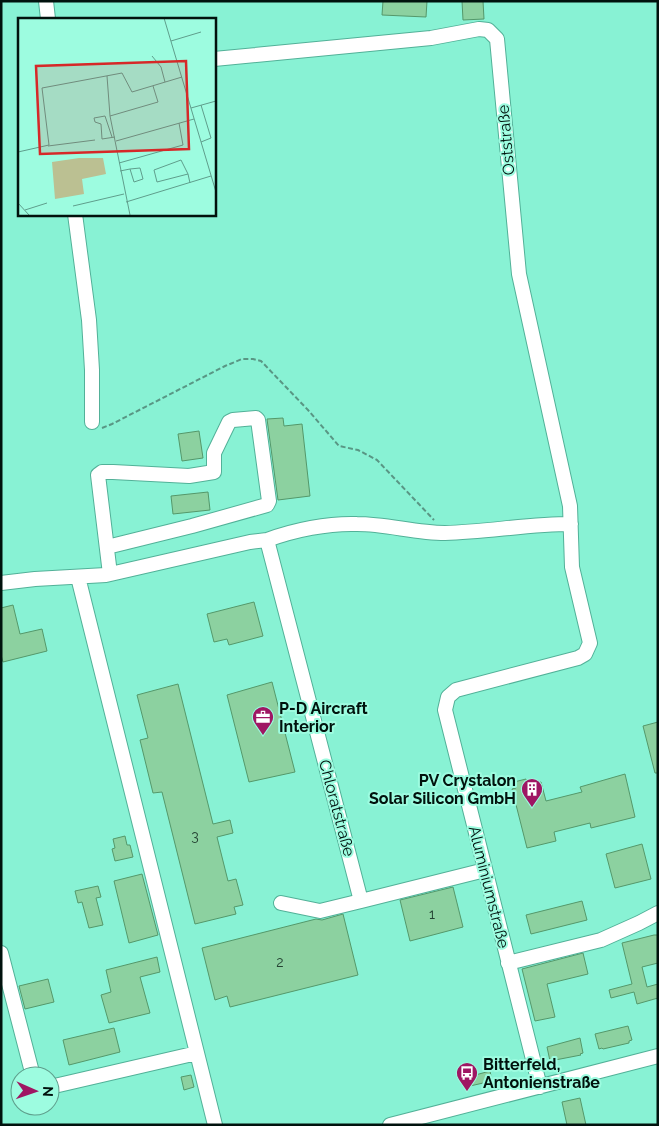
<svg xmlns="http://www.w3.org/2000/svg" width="659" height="1126" font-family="Raleway,sans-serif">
  <rect width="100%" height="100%" fill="#9dfce0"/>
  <path fill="#88f2d4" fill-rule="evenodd" d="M1,1H658V1125H1ZM19,19H214V214H19ZM20,1076H50V1106H20Z"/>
  <path fill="#8cd1a0" stroke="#54986a" d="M383,1H427L426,17L382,15Z
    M462,1H483L484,19L463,20Z
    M283,418L284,426L302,424L310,496L278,500L267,419Z
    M199,431L203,458L182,461L178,434Z
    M208,492L210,510L173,514L171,496Z
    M254,602L263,636L229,645L227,639L214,642L207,614Z
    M13,605L20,634L42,629L47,651L3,662L1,655V608Z
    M272,682L295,772L249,782L227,695Z
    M178,684L213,824L230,820L233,833L217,837L228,881L236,879L243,905L234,907L236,914L195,924L162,792L153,793L140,740L148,738L137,695Z
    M658,722V773H655L643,726Z
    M625,774L635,817L591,828L590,823L554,832L556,841L527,848L512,789L516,788L514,782L526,779L528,785L541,782L546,801L582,792L580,787Z
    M125,836L127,845H130L133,857L115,861L112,849L115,848L113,839Z
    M642,844L651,879L615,888L606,854Z
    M142,874L158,935L129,943L114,881Z
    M98,886L101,897L96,898L103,925L89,928L82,902L78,903L75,891Z
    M453,887L463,927L410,941L400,900Z
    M582,901L587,920L531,934L526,915Z
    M343,914L358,975L230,1007L227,996L215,1000L202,948L316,919L322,920Z
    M654,935H658V963L642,967L647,987L658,984V998L637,1004L634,992L611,998L609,990L632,984L622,943Z
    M583,953L588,974L547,984L555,1017L535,1021L522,969Z
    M157,957L160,972L140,977L150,1013L109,1023L101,995L111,992L106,970Z
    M48,979L54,1002L25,1009L19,986Z
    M628,1026L632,1040L629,1041V1043L603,1049L602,1048L599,1049L595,1034Z
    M114,1028L120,1052L69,1065L63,1040Z
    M580,1038L583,1053L580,1054L581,1055L550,1061L547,1047Z
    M490,1071L492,1081L470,1086L468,1077Z
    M191,1075L194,1087L184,1090L181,1077Z
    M580,1098L586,1125H567L562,1102Z"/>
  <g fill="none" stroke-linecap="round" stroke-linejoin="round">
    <g stroke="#52b198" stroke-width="16">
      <path id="minor" d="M46,1L48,19
        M214,59L431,38L479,29L488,30L497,39L519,274L570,506L572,567L590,643L585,654L578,658L456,690L448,697L445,710L540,1087
        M75,214L89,320L92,370V422
        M107,547L192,526L267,505L269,501L258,420L256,418L233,420L229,422L214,453V472L189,476L113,472H102L98,475L110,574
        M78,577L215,1125
        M1,583L35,579L106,575L250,542L267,540
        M485,870L361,901L267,540C294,530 328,523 357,524C387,524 415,533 445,533C487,532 528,524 571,524
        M281,903L320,911L361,901
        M1,953L33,1076
        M508,963L601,940L639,923L658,913
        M50,1087L197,1053
        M390,1125L658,1056"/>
    </g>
    <path stroke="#599684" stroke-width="2" stroke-dasharray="5 2.5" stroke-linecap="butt" d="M102,428L112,424L225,366L242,359H253L261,361L308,410L339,446L358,450L377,460L434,520"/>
    <use href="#minor" stroke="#fff" stroke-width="14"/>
  </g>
  <defs>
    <g id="office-pin" transform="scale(1.125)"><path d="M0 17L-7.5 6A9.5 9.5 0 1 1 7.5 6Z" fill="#9f1663" stroke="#9dfce0"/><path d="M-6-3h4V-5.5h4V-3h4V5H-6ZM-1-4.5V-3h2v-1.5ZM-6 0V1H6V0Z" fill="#fff"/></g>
    <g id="building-pin" transform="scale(1.125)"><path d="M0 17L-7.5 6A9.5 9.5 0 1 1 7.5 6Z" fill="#9f1663" stroke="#9dfce0"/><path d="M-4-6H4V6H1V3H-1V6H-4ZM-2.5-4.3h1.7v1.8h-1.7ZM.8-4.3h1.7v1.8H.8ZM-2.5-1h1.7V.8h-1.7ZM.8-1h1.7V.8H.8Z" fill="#fff"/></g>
    <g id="bus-pin" transform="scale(1.125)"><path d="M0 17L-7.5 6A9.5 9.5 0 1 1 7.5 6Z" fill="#9f1663" stroke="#9dfce0"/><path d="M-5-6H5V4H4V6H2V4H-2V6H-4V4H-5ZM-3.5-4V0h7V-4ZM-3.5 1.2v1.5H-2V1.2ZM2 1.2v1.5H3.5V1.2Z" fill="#fff"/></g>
  </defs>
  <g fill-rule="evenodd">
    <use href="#office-pin" x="263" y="717"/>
    <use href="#building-pin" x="532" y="789"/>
    <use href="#bus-pin" x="467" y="1073"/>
  </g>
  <g text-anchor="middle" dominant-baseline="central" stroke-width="4" stroke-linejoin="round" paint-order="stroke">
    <g font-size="14" fill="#244232">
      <text x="195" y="836">3</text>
      <text x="432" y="914">1</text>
      <text x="280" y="962">2</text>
    </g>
    <g font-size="16" fill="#01120d" stroke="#9dfce0">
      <text transform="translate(506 140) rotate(-95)">Oststraße</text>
      <text transform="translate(337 808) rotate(75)">Chloratstraße</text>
      <text transform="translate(489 887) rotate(76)">Aluminiumstraße</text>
    </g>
    <g font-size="16" font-weight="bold" fill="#01120d" stroke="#9dfce0" text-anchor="start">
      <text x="279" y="708">P-D Aircraft<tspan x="279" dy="18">Interior</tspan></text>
      <text x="516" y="780" text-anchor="end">PV Crystalon<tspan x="516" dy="18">Solar Silicon GmbH</tspan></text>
      <text x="483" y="1064">Bitterfeld,<tspan x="483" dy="18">Antonienstraße</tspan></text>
    </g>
  </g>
  <g transform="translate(18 18)">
    <rect width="198" height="198" fill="#9dfce0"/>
    <path d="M61,140H85L88,156L64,161L66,176L37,181L34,144Z" fill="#bbc092"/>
    <path fill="none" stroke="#5f9e8c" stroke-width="1" d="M146,0L198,174M153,23L183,14M134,38L143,49L147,64M89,58L92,98L140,84L135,68M173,90L198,83M92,98L112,197M94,119L87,98L76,100L77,104L83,106L84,121L97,119M98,123L176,101M183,124L193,120L183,87M30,128L77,122M0,134L31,127L24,70L104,55L114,74L164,59M101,145L165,127L161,105M102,153L112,151L122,150L125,161L116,164L112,151M170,156L163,142L136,152L139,164L170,156L172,165M108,184L193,158M0,185L11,197M55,188L106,176M7,192L29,185"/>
    <path fill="#d62828" fill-opacity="0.15" stroke="#d62828" stroke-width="2.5" d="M168,43L171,131L22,136L18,48Z"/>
    <rect width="198" height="198" fill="none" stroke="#01120d" stroke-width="2.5"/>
  </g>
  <rect width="659" height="1126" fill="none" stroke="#01120d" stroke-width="5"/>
  <g transform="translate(35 1091) rotate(92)"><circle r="24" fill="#9dfce0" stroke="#5f9e8c"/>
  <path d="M0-4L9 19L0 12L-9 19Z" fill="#9f1663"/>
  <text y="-8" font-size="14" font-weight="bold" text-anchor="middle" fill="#01120d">N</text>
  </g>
</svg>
